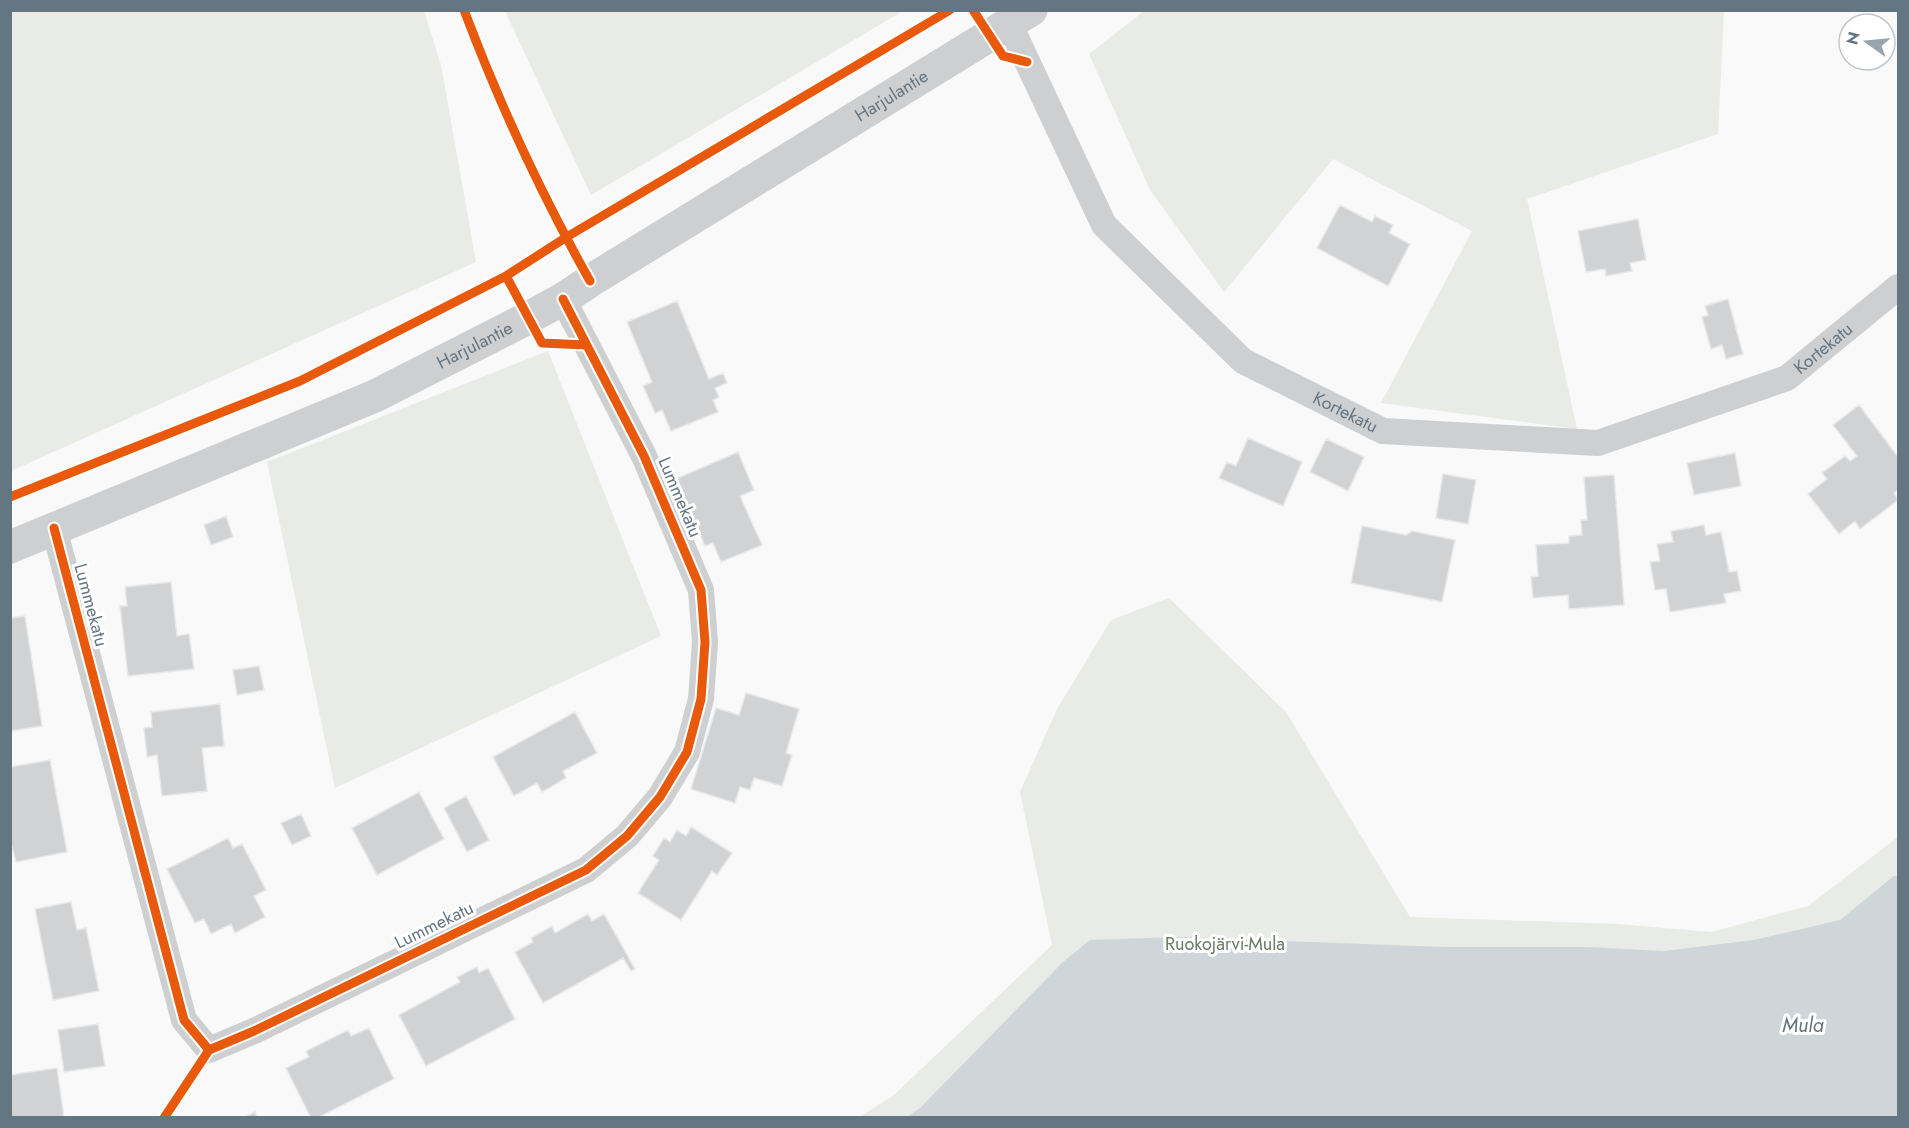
<svg xmlns="http://www.w3.org/2000/svg" width="1909" height="1128" font-family="Jost,sans-serif">
  <rect width="100%" height="100%" fill="#f9f9f9"/>
  <path fill="#e8ebe6" d="M10,11H424L441,65L476,262L11,471Z
    M505,11H903L591,195Z
    M1144,11H1724L1718,134L1527,199L1577,429L1381,403L1472,231L1333,159L1224,292L1150,190L1089,54Z
    M548,351L661,636L335,788L267,462Z
    M1169,598L1286,712L1410,917L1618,924L1711,932L1808,906L1898,837V1117L858,1118L894,1095L1052,945L1020,792L1057,709L1111,620Z"/>
  <path fill="#ced6d9" d="M1894,876H1898V1117H907L920,1108L1063,962L1090,940L1177,937L1444,947H1587L1664,951L1754,940L1840,920Z"/>
  <path fill="#d0d2d3" stroke="#e8e8e8" stroke-width="1.5" d="M1340,205L1372,222L1375,216L1393,225L1389,233L1410,244L1388,286L1317,248Z
    M1638,219L1646,260L1630,263L1632,271L1606,276L1605,269L1586,272L1578,231Z
    M1728,299L1743,354L1726,359L1722,345L1711,349L1702,317L1708,315L1705,306Z
    M677,301L709,379L723,373L727,383L715,388L719,397L713,400L718,412L671,431L662,410L655,413L643,386L652,382L627,322Z
    M1859,405L1898,457V490L1894,493L1898,500L1860,529L1855,521L1839,534L1808,494L1827,479L1822,473L1845,456L1850,461L1857,456L1833,425Z
    M1248,438L1302,462L1283,506L1219,478L1227,462L1236,466Z
    M1326,439L1364,457L1348,491L1310,472Z
    M738,452L754,490L740,496L762,545L721,562L713,543L705,546L676,479Z
    M1735,453L1741,486L1694,495L1687,463Z
    M1443,474L1476,480L1468,524L1436,518Z
    M1614,475L1624,605L1569,609L1568,595L1533,598L1531,577L1538,576L1536,545L1569,543V536L1582,535L1581,520H1587L1584,477Z
    M226,516L233,537L211,545L204,525Z
    M1704,525L1706,535L1721,532L1729,572L1737,571L1741,591L1724,594L1726,603L1670,612L1666,589L1655,590L1650,562L1660,561L1657,544L1673,542L1671,531Z
    M1362,526L1406,535L1412,531L1455,540L1442,602L1351,583Z
    M171,582L177,636L189,634L194,669L128,676L120,606H127L125,587Z
    M25,616L42,726L10,731V618Z
    M259,666L264,690L237,695L233,670Z
    M746,693L799,709L786,753L792,755L782,786L754,778L750,790L740,787L735,803L691,789L716,708L739,715Z
    M220,704L224,746L202,748L207,791L162,796L157,755L147,757L144,728L152,727L151,712Z
    M575,712L597,753L563,771L566,778L542,792L537,783L514,796L493,757Z
    M50,760L67,852L16,862L10,839V767Z
    M419,792L444,839L377,875L352,828Z
    M466,796L489,840L467,852L444,808Z
    M301,814L311,836L292,845L281,823Z
    M691,827L732,853L717,875L712,871L681,920L638,893L659,860L653,856L664,838L670,842L677,830L686,836Z
    M228,838L233,848L242,844L266,890L254,896L265,917L235,933L231,924L211,934L204,919L195,923L167,869Z
    M71,902L77,930L86,928L99,991L53,1000L35,909Z
    M588,914L592,921L604,914L635,969L631,971L623,958L543,1003L515,952L533,942L531,938L552,926L555,933Z
    M477,967L479,973L488,968L515,1019L426,1066L399,1015L460,982L457,977Z
    M98,1024L105,1066L64,1072L58,1030Z
    M369,1028L394,1079L317,1118H311L286,1068L309,1057L306,1051L348,1030L351,1036Z
    M57,1068L64,1118H10V1075Z
    M255,1112L257,1118H243Z"/>
  <g fill="none" stroke-linecap="round" stroke-linejoin="round">
    <g stroke="#cecfd0" stroke-width="26">
      <path id="s1" d="M1010,25L1104,225L1243,361L1383,431L1598,443L1787,378L1898,287"/>
      <path d="M54,528L184,1020L209,1050L254,1031L586,870L627,836L660,797L687,752L701,699L705,642L701,590L644,456L563,299"/>
    </g>
    <path stroke="#cecfd0" stroke-width="33" id="s2" d="M10,547L375,396L528,318L563,299L590,281L1031,10"/>
    <g stroke="#fff" stroke-width="13">
      <path id="cycleway" d="M464,10C499,103 541,194 590,281
        M973,10L1003,56L1027,62
        M506,276L542,343L586,345
        M10,497L300,381L506,276L565,238L950,10
        M54,528L184,1020L209,1050L254,1031L586,870L627,836L660,797L687,752L701,699L705,642L701,590L644,456L563,299
        M164,1118L209,1050"/>
    </g>
    <use href="#cycleway" stroke="#e8590c" stroke-width="9"/>
  </g>
  <g text-anchor="middle" dominant-baseline="central" stroke-width="6" stroke-linejoin="round" paint-order="stroke">
    <g font-size="18" fill="#657683" stroke="#fff">
      <text stroke="none"><textPath href="#s2" startOffset="993">Harjulantie</textPath></text>
      <text stroke="none"><textPath href="#s2" startOffset="507">Harjulantie</textPath></text>
      <text stroke="none"><textPath href="#s1" startOffset="1034">Kortekatu</textPath></text>
      <text stroke="none"><textPath href="#s1" startOffset="530">Kortekatu</textPath></text>
      <text transform="translate(680 497) rotate(67)">Lummekatu</text>
      <text transform="translate(91 605) rotate(75)">Lummekatu</text>
      <text transform="translate(434 925) rotate(-26)">Lummekatu</text>
    </g>
    <g font-size="18" fill="#687a64" stroke="#fff">
      <text x="1225" y="944">Ruokojärvi-Mula</text>
    </g>
    <g font-size="20" font-style="italic" fill="#60757c" stroke="#fff">
      <text x="1803" y="1025">Mula</text>
    </g>
  </g>
  <rect width="1909" height="1128" fill="none" stroke="#657683" stroke-width="24"/>
  <g transform="translate(1867 42) rotate(285)"><circle r="28" fill="#ffffff" stroke="#c1c8cd" stroke-width="1.5"/>
  <path d="M0-4.5L10 22L0 15L-10 22Z" fill="#99a4ac"/>
  <text y="-9" font-size="16" font-weight="bold" text-anchor="middle" fill="#657683">N</text>
  </g>
</svg>
